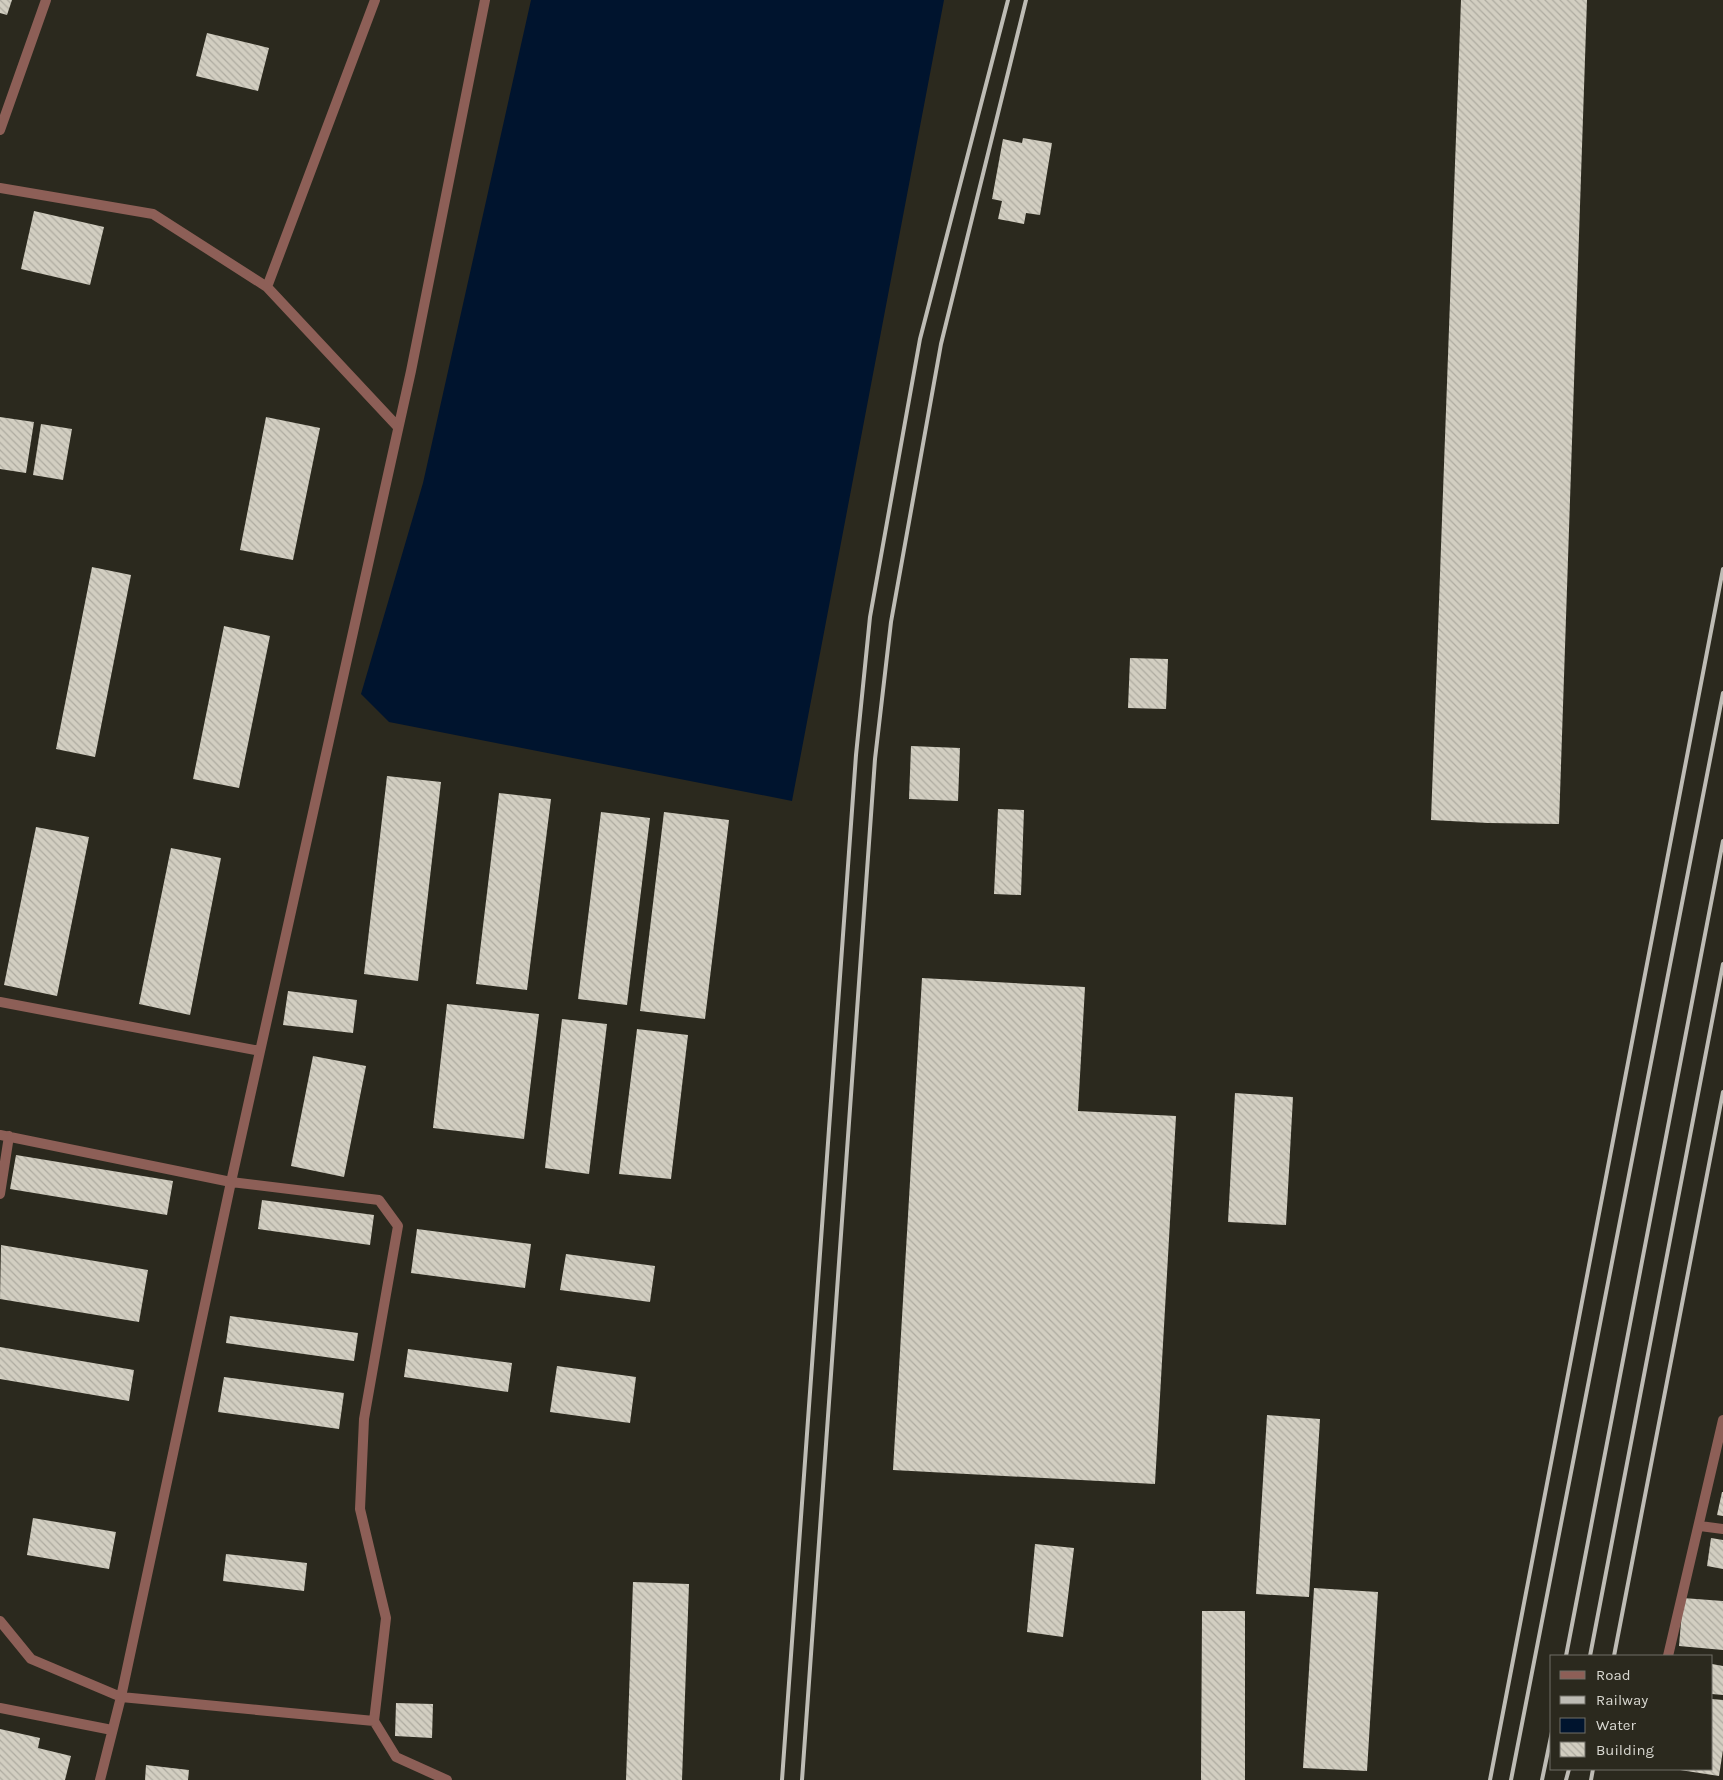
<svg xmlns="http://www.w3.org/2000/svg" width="1723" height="1780" font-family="Karla,sans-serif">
  <defs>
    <pattern id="building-back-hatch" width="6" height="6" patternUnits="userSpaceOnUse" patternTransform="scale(1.25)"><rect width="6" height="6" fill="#d2cec1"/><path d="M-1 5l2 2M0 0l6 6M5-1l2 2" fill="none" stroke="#aeaba0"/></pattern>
  </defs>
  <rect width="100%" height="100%" fill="#2b291e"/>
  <path fill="#00142e" d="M531,0H944L792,801L389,722L361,694L423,483Z"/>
  <path fill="url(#building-back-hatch)" d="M0,0H12L7,15L0,13Z
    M1461,0H1587L1559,824L1488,823L1431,820Z
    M207,33L269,48L258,91L196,76Z
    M1023,138L1052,143L1040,215L1026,213L1024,224L998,219L1002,201L992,199L1003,139L1022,143Z
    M34,211L104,227L90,285L21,269Z
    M0,417L34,422L26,473L0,469Z
    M266,417L320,428L293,560L240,550Z
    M41,424L72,429L63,480L33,475Z
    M92,567L131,575L95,757L56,749Z
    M224,626L270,636L239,788L193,779Z
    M1130,658L1168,659L1166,709L1128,708Z
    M911,746L960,748L958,801L909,799Z
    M387,776L441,782L418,981L364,974Z
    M499,793L551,799L527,990L476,984Z
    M998,809L1024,810L1021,895L994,894Z
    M601,812L650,818L627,1005L578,999Z
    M664,812L729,820L705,1019L640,1011Z
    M36,827L89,837L57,996L4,985Z
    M171,848L221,858L190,1015L139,1004Z
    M922,978L1085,987L1078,1111L1176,1116L1155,1484L893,1470Z
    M288,991L357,1000L353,1033L283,1025Z
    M447,1004L539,1014L524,1139L433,1128Z
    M562,1019L607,1024L589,1174L545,1168Z
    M637,1029L688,1035L671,1179L619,1174Z
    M313,1056L366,1066L344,1177L291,1166Z
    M1235,1093L1293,1097L1286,1225L1228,1222Z
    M16,1155L173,1181L167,1215L10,1189Z
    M262,1200L374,1215L370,1245L258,1229Z
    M417,1229L531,1244L525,1288L411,1273Z
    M1,1245L148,1270L139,1322L0,1299Z
    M566,1254L655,1266L650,1302L560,1290Z
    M230,1316L358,1333L354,1361L226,1343Z
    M0,1347L134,1370L129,1401L0,1379Z
    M408,1349L512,1363L508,1392L404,1377Z
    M557,1366L636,1377L630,1423L550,1412Z
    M224,1377L344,1393L339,1429L218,1412Z
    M1267,1415L1320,1419L1309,1597L1256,1594Z
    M1722,1492H1723V1516L1717,1515Z
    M33,1518L116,1532L109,1569L27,1555Z
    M1711,1538L1723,1540V1569L1707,1566Z
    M1035,1544L1074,1548L1063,1637L1027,1632Z
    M226,1554L307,1563L304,1591L223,1581Z
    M633,1582L689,1584L682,1780H626Z
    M1314,1588L1378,1592L1367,1771L1303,1768Z
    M1683,1598L1723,1601V1650L1679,1646Z
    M1202,1611H1245V1780H1201Z
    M1712,1664L1723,1666V1695L1712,1694Z
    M1712,1699L1723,1700V1750L1719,1776L1680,1770L1712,1769Z
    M396,1703L433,1704L432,1738L395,1736Z
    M0,1729L40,1738L38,1748L71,1756L65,1780H0Z
    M146,1765L189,1770L188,1780H145Z"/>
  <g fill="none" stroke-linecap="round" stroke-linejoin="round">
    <path stroke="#8d5f57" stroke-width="10" d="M375,0L267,287L398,427
      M0,130L46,0
      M0,188L153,214L267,287
      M0,1002L260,1051
      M0,1135L231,1182L379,1200L398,1226L364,1419L360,1509L386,1618L374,1721L396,1757L447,1780
      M0,1194L9,1136
      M1700,1526L1723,1529
      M0,1621L31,1659L121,1697L374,1721
      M1668,1656L1723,1420
      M0,1708L112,1730
      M100,1780L121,1697L231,1182L411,371L485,0"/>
    <path stroke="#bebcb5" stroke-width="4" d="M1566,1656L1723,841
      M1590,1656L1723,964
      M1614,1656L1723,1092
      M782,1780L856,755L870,617L920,339L1008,0
      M802,1780L875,759L891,622L941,344L1026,0
      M1490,1780L1723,569
      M1511,1780L1723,693
      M1542,1780L1552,1732
      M1566,1780L1569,1769
      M1591,1780L1593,1769"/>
  </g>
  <rect x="1550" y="1655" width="162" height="115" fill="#2b291e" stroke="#716f66"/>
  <rect x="1560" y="1671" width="25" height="8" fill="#8d5f57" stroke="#716f66"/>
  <text x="1596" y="1680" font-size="15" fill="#d9d8d1">Road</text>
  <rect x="1560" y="1696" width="25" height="8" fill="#bebcb5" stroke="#716f66"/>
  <text x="1596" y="1705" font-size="15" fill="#d9d8d1">Railway</text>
  <rect x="1560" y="1718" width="25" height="15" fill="#00142e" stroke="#716f66"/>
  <text x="1596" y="1730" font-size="15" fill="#d9d8d1">Water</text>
  <rect x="1560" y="1742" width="25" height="15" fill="url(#building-back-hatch)" stroke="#716f66"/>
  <text x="1596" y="1755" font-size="15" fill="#d9d8d1">Building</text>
</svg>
